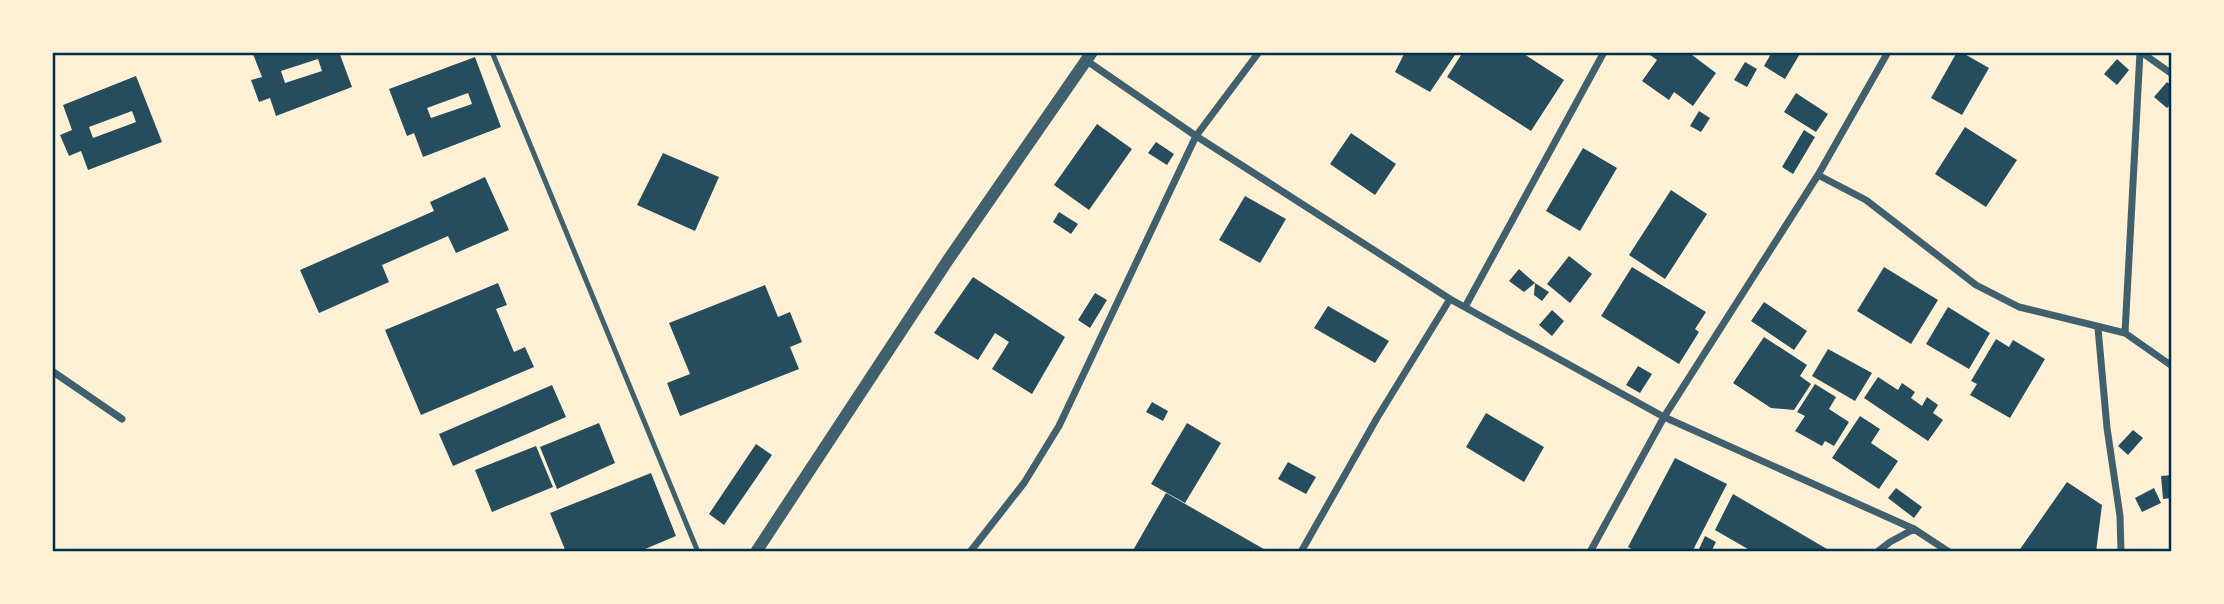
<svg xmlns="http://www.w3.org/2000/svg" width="2224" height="604" font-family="Ubuntu,sans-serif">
  <rect width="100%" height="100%" fill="#fdf0d5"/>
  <path fill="#264d5e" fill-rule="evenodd" d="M258,52H339L352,87L276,116L270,98L259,102L251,80L262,77L253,54ZM318,59L322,71L285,83L281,71Z
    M1405,52H1457L1430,92L1395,72Z
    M1463,52H1521L1564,80L1531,131L1447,77Z
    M1646,52H1688L1716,73L1693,106L1674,92L1669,100L1642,81L1657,60Z
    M1772,52H1801L1785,79L1764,66Z
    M1957,52H1961L1989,68L1962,115L1931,98Z
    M475,57L501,127L423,157L414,133L407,136L389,89ZM468,93L472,104L431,118L427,108Z
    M2117,59L2129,70L2117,85L2104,74Z
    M1745,62L1757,69L1747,87L1734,80Z
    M136,76L162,142L88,170L81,151L69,156L60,135L72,130L63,105ZM132,111L136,122L93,138L89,127Z
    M2167,82L2172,86V103L2167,108L2154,97Z
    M1796,93L1828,114L1816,132L1784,112Z
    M1699,111L1710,118L1701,132L1690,126Z
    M1097,124L1132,149L1089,210L1054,185Z
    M1965,127L2017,160L1986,207L1935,174Z
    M1804,130L1815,137L1793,174L1782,167Z
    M1351,133L1396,164L1375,195L1330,164Z
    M1156,142L1174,154L1167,165L1148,153Z
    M1583,148L1617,168L1580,231L1546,211Z
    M663,153L719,177L695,231L637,205Z
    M485,177L509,230L456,253L448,236L382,265L389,282L319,313L300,270L434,211L430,202Z
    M1671,190L1707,214L1665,279L1629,255Z
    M1245,196L1286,219L1260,263L1219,240Z
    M1059,212L1078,224L1071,234L1053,222Z
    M1569,256L1592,274L1570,303L1547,284Z
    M1632,267L1706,312L1695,329L1699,332L1679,364L1601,316Z
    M1884,267L1938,300L1911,344L1857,311Z
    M1519,269L1535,283L1524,292L1509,281Z
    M973,277L1065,337L1032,394L992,369L1009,342L995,333L978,360L934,333Z
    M498,283L507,305L496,309L514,352L525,347L534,367L421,415L385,330Z
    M1535,283L1549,292L1542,301L1534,295Z
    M765,285L778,317L790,312L802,342L790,347L799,369L680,416L667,383L690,374L669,323Z
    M1095,293L1107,300L1090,328L1078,320Z
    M1764,302L1807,331L1794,350L1751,321Z
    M1328,306L1389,341L1375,363L1314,328Z
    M1948,307L1990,333L1969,369L1926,344Z
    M1552,310L1564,321L1552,336L1539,325Z
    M1764,337L1807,365L1800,376L1811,384L1794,410L1771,408L1733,383Z
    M1996,339L2009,347L2013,340L2045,359L2010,418L1970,395L1977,384L1971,381Z
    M1828,349L1872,373L1855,401L1812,376Z
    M1638,366L1652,374L1640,393L1626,385Z
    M1878,377L1898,390L1902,383L1915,392L1911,398L1922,406L1927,397L1938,405L1933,413L1943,420L1928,441L1864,398Z
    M1815,384L1836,397L1829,409L1849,422L1834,446L1825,441L1822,446L1795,431L1805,416L1797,412Z
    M552,385L566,417L453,466L439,434Z
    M1152,402L1168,411L1163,421L1146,412Z
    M1486,413L1544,447L1524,482L1466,447Z
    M1860,416L1880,429L1871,443L1898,461L1879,489L1832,458Z
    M599,423L615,463L557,489L540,447Z
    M1187,423L1221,443L1185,503L1151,484Z
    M2133,430L2143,438L2128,455L2118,446Z
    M756,444L772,455L724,525L709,514Z
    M536,446L553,487L492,512L475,470Z
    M1675,458L1727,484L1692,552H1637L1628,547Z
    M1288,462L1316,477L1306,494L1278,479Z
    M651,473L676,536L638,552H566L550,513Z
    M2172,475V498L2163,499L2161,476Z
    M2067,482L2102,505L2096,552H2018Z
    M1896,488L1922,507L1914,518L1888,498Z
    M2154,488L2161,503L2142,512L2135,498Z
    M1166,493L1269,552H1132Z
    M1733,494L1827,549L1825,552H1753L1715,530Z
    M1705,536L1716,542L1711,552L1699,549Z"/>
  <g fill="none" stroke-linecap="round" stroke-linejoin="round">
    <path stroke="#3f606c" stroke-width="5" d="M492,52L698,552"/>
    <path stroke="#3f606c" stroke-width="7" d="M2141,52L2172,74
      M1087,61L1196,136L1450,299L1664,417L1914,529L1949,552
      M1818,175L1866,200L1976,285L2019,307L2125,333L2172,366
      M1465,307L1604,52
      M2098,328L2107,428L2120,516L2121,552
      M2125,333L2140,52
      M52,371L122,419
      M970,552L1024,483L1059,426L1196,136L1259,52
      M1301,552L1377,418L1450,299
      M1590,552L1664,417L1818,175L1888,52
      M1877,552L1890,542L1914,529"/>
    <path stroke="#3f606c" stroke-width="12" d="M756,552L948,260L1092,52"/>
  </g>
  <rect width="2224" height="604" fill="none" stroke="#fdf0d5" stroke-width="108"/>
  <rect x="54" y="54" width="2116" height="496" fill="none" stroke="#003049" stroke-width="2.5"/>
</svg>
